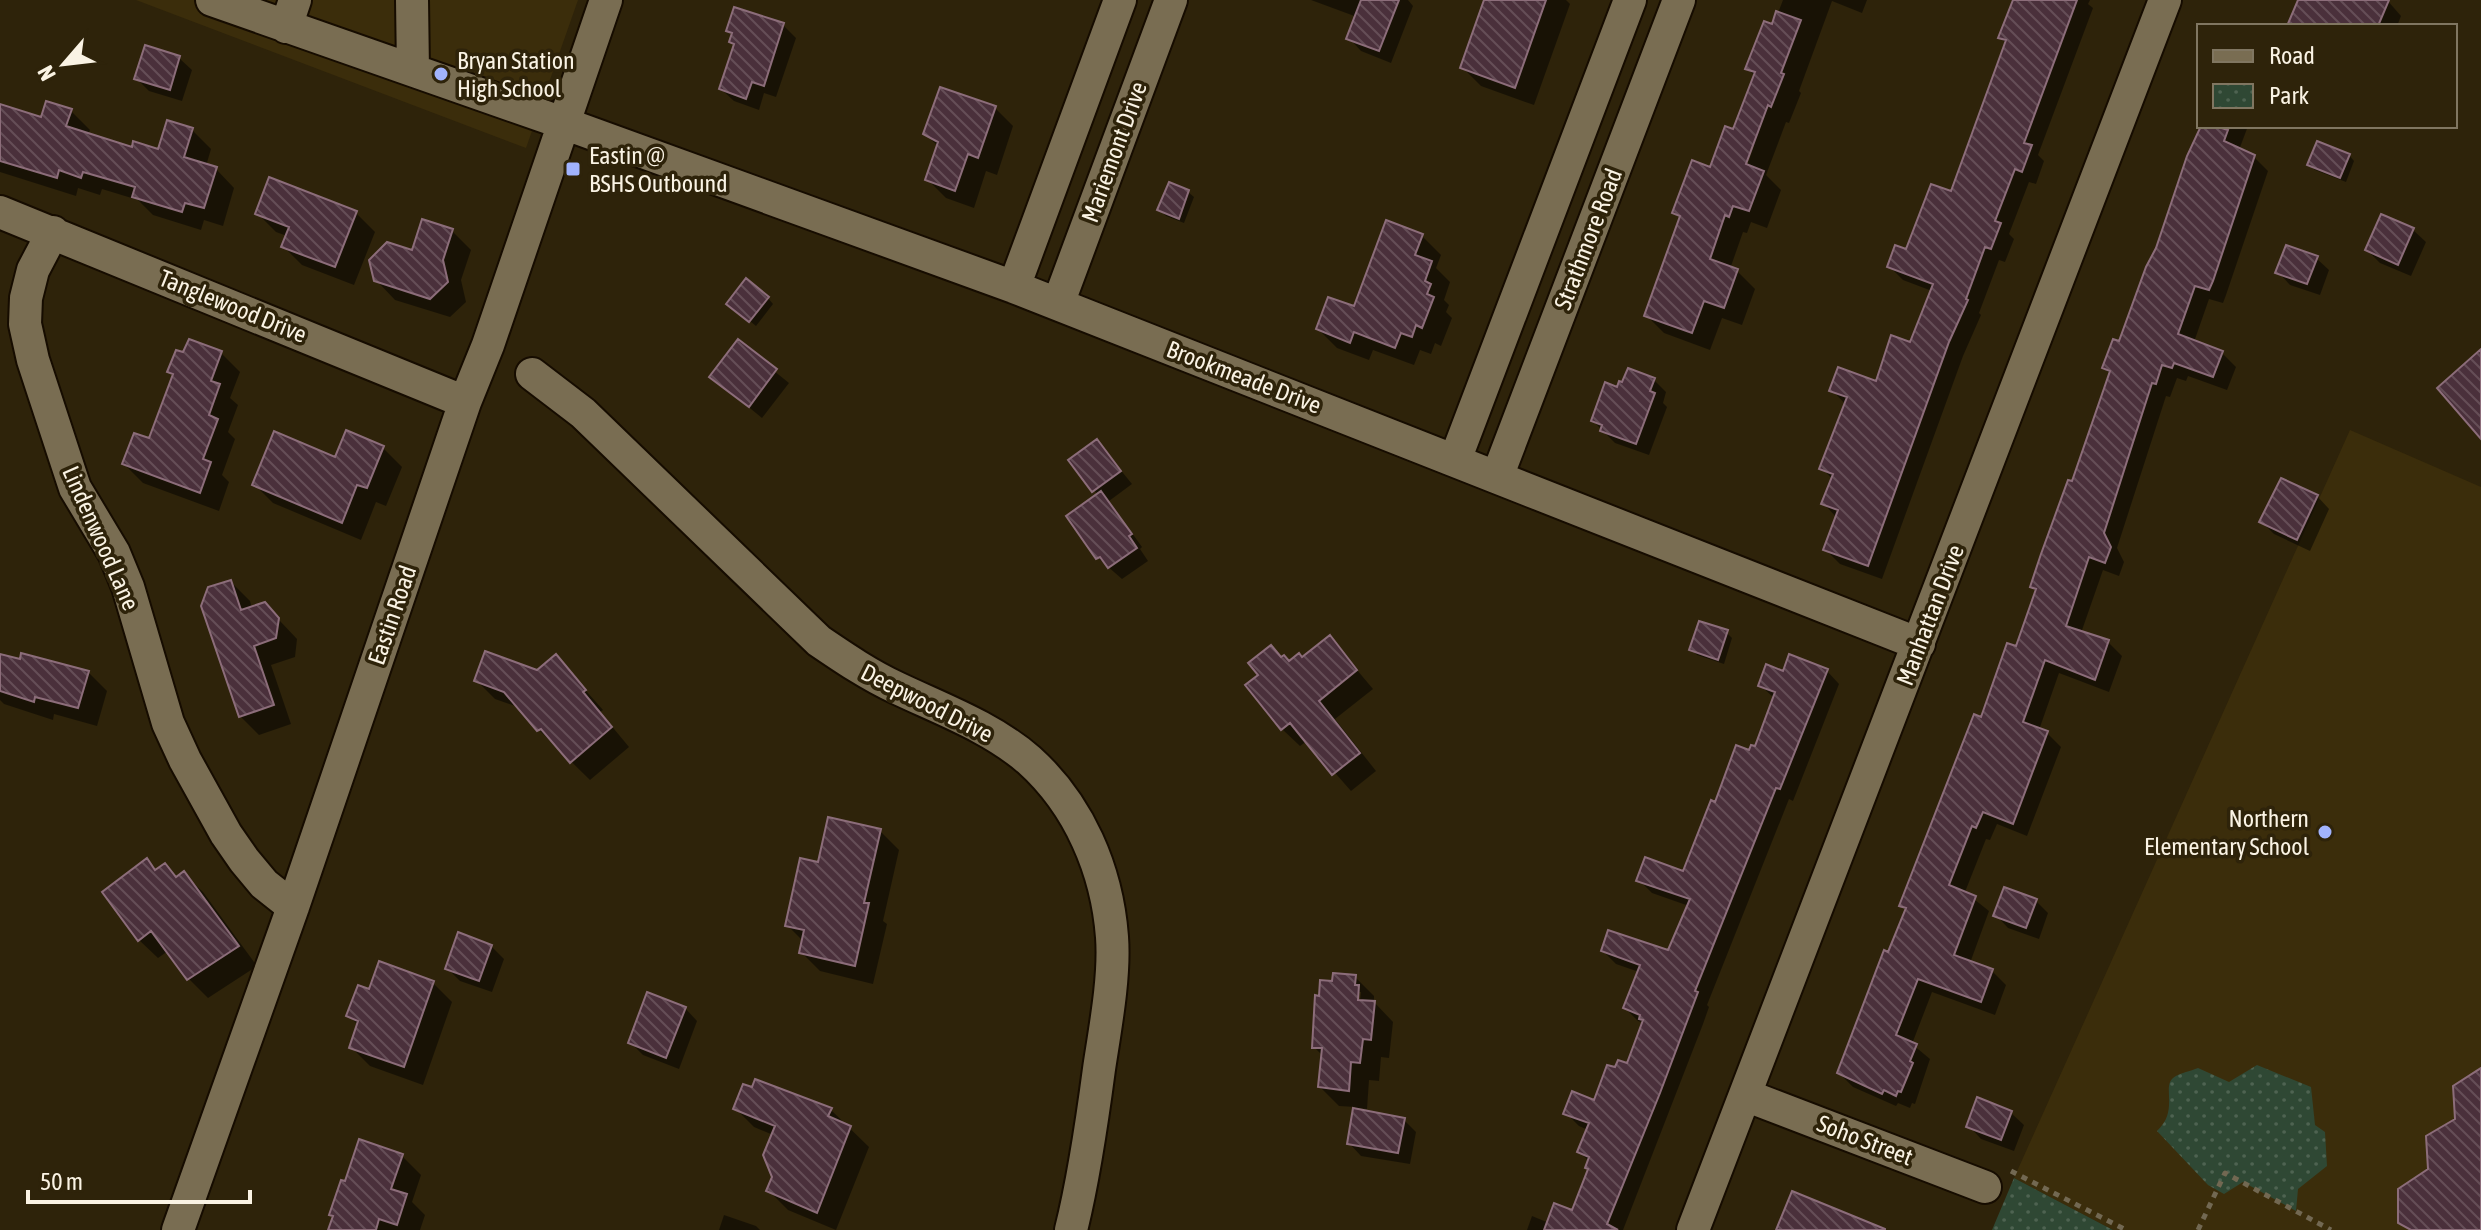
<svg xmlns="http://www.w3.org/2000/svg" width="2481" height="1230" font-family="'Asap Condensed',sans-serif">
  <defs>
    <pattern id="park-dots" width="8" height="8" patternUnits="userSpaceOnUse" patternTransform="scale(2)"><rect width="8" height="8" fill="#2f4834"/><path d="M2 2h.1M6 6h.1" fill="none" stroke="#4e6351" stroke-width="1.8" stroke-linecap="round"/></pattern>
    <pattern id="building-back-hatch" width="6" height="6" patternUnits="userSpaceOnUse" patternTransform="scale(2)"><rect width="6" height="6" fill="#4a303b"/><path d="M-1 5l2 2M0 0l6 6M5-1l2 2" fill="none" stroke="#654e57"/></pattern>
  </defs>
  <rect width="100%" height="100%" fill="#2e230a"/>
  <path fill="#3b2d0b" d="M136,0H578L526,148Z
    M2350,430L2481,487V1230H2113L2014,1178Z"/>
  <path fill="url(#park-dots)" d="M2257,1065L2311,1087L2315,1125L2325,1132L2327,1166L2298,1189L2296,1211L2243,1182L2224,1194L2208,1185L2157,1131C2179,1111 2162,1087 2173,1078C2179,1073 2191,1071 2198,1068L2229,1082Z
    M2014,1178L2113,1230H1992Z"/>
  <path fill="#0007" fill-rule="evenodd" d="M1311,0H1408L1413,6L1391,63L1361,51L1349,38L1357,17Z
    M1486,0H1566L1570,4L1534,105L1481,86L1462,67Z
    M1783,0H1867L1862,13L1832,1L1799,91L1801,93L1789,123L1786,122L1766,175L1781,190L1767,228L1751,222L1747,233L1743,232L1730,269L1737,271L1755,289L1742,325L1722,318L1710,350L1664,333L1646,315L1681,219L1674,213L1712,170L1735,132L1756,77L1747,68L1773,26ZM1750,146H1754L1744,174L1740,172Z
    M2015,0H2090L2088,4L2093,8L2038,155L2044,161L2036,184L2029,182L2009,234L2014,239L2005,262L1999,260L1979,313L1981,315L1963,356L1882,579L1840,564L1826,550L1837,518L1824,504L1833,480L1822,468L1846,405L1832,390L1877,384L1911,344L1932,291L1903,280L1889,266L1907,251L1952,194L2007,44L2000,38Z
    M2300,0H2387L2401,16L2397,26H2289Z
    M736,9L783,25L796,38L776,97L764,93L759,110L734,101L721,89L735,45L734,35L729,30Z
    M179,58L192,70L182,101L149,91L137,79Z
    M0,106L43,120L71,111L90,130L88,135L133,149L159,152L192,130L211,149L206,166L216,169L234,188L223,226L204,220L201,230L153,215L138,200L102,189L100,195L78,188L76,196L0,172Z
    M995,108L1013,126L997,175L986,171L974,208L946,198L927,179L939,147L925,134Z
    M2202,126H2248L2239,150L2254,157L2268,171L2226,295L2223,303L2209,299L2194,342L2222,353L2236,367L2227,390L2188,376L2186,381L2177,378L2170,397L2166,396L2117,548L2124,562L2119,576L2103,570L2081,633L2108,642L2122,656L2109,692L2059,673L2039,730L2047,733L2061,747L2027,836L1997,824L1990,840L1986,839L1965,892L1989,911L1970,963L1992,971L2006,985L1995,1015L1932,992L1912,1044L1930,1059L1915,1104L1912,1103L1910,1108L1898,1103L1896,1106L1853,1087L1839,1073L1907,911L1902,906L1982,719L2018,649L2037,591L2032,587L2073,484L2111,375L2104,368L2120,344Z
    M2349,155L2354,161L2346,182L2315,170L2310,165Z
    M1188,192L1194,197L1184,223L1166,216L1160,210Z
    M257,213H356L375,232L354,285L302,265L283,246L287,236L276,232Z
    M2413,230L2426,242L2411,276L2380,263L2367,250Z
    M452,231L471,250L461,280L466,302L450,317L395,300L376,280L413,252Z
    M1422,236L1441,255L1436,268L1450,282L1444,300L1449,305L1446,312L1452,318L1441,346L1435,343L1431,354L1420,350L1414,365L1373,350L1369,360L1337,348L1318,329L1355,309Z
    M2316,258L2329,270L2320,295L2290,285L2278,272Z
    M768,298L773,304L756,326L735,309Z
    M738,342L789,383L762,418L712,377Z
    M221,353L240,372L230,398L238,405L228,432L235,439L222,475L229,482L219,511L143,483L124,464L150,441L174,376L170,371Z
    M1654,380L1666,392L1663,403L1667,407L1649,455L1615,443L1593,421L1618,389Z
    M1097,441L1132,484L1109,501L1142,547L1140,549L1148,561L1122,579L1098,558V495L1071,461Z
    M383,448L402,467L386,506L376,502L361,540L273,503L254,484Z
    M2317,496L2329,509L2310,551L2274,534L2261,521Z
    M231,582L250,601L252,608L264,604L297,639L295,657L271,665L291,724L259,735L240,716Z
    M1726,632L1732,638L1724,664L1697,655L1692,650Z
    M1330,638L1373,689L1335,719L1376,771L1351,791L1307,741L1300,746L1282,729L1248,685L1283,659L1289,663L1302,660Z
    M0,656L88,672L107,691L97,726L54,714L53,720L4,704L0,700Z
    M556,657L603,710L600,712L629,747L590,780L539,730L521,708L495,699L476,680L538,672Z
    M1827,671L1839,684L1793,801L1789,799L1707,1005L1709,1007L1703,1024L1623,1230H1527L1532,1216L1549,1223L1573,1213L1590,1170V1162L1579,1152L1588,1130L1579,1126L1566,1113L1595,1102L1617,1070L1628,1066L1644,1023L1638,1021L1625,1008L1639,972L1616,964L1603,951L1669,953L1689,906L1652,893L1639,880L1685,874L1716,804L1750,752L1756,748L1775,699L1760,685L1784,673Z
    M880,831L899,850L883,921L887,924L873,984L820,971L801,952L803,941L787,925Z
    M147,861L157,871L165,865L178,878L184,874L203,892L257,966L208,998L189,979L168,951L158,958L139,940Z
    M2036,901L2048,913L2039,939L2008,928L1996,915Z
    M491,946L504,959L492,992L460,981L447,968Z
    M1355,977L1374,996V1002L1393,1022L1389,1058L1381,1057L1379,1081L1369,1080L1367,1109L1357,1108L1356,1111L1404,1120L1416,1132L1410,1164L1361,1156L1349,1143L1355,1107L1339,1106L1320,1087L1323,1056L1314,1047ZM1357,992H1361L1359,1010Z
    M433,983L452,1002L423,1085L370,1066L351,1047L358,1025L349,1016L371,991Z
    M685,1008L697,1021L679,1069L643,1055L630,1042Z
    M735,1108L831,1110L869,1147L836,1230L788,1210L769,1191L774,1177L773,1135L754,1127Z
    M2011,1113L2024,1125L2014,1151L1981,1139L1969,1126Z
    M402,1156L421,1175L412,1202L425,1215L420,1230H332L346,1183Z
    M724,1215L756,1226L760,1230H719Z"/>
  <path fill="url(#building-back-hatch)" stroke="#8c6d7a" stroke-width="2" d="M1361,0H1399L1379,51L1346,39Z
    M1484,0H1546L1515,88L1460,68Z
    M2013,0H2077L2024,143L2032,145L2022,172L2015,169L1995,221L2001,223L1991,249L1985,247L1966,299L1968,300L1949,342L1868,566L1823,550L1838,510L1821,504L1833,474L1819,469L1847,397L1829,391L1838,367L1876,381L1891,335L1910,342L1933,284L1887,267L1895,245L1906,249L1931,184L1951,191L2006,40L1998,38Z
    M2298,0H2389L2378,26H2287Z
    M734,7L784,23L764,86L752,82L746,99L719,89L734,44L729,42L732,33L726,31Z
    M1776,11L1801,20L1781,73L1784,74L1771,107L1768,105L1746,164L1764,171L1749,211L1733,206L1729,217L1725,215L1710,259L1738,269L1724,308L1704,301L1692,333L1644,316L1680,216L1672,213L1692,160L1710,167L1725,126L1733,129L1755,72L1745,69L1764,21L1772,24Z
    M145,45L180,56L170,90L134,79Z
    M940,87L996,106L978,158L968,154L955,191L925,180L938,142L923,134Z
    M46,101L72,109L66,126L132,147L133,141L158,149L167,120L193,128L184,157L217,167L204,208L185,203L182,212L132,197L135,187L83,172L81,178L59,170L57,178L0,161V104L41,117Z
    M2201,126H2215L2228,130L2224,141L2255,155L2213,281L2209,290L2195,286L2178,334L2223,351L2213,377L2174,363L2172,368L2162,365L2156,384L2152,383L2104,533L2111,547L2105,563L2089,557L2066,626L2109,640L2095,680L2045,660L2023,722L2048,731L2013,824L1983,812L1976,828L1972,826L1949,885L1976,896L1954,955L1993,969L1981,1002L1918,979L1896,1035L1917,1044L1910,1061L1913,1063L1901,1092L1898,1091L1896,1096L1884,1090L1882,1094L1837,1073L1884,950L1888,952L1906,908L1899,906L1974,714L1981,717L2007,643L2016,646L2036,589L2030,587L2041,554L2068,480L2072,481L2110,371L2102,368L2113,339L2119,341L2146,267L2156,248L2187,156Z
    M2317,141L2350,154L2340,178L2307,165Z
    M269,177L357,211L335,267L281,247L289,227L255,214Z
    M1169,182L1189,190L1179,219L1157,210Z
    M2381,214L2414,228L2398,265L2365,250Z
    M422,219L453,229L443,260L448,282L430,299L374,281L369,260L387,242L412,250Z
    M1386,220L1423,234L1415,255L1432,261L1425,281L1431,284L1427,294L1434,297L1422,328L1416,325L1412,337L1401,333L1395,348L1354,332L1350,343L1316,329L1328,297L1354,306Z
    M2286,245L2318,256L2307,284L2275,273Z
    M746,278L769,297L749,322L726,304Z
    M189,339L222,351L211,381L220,384L209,415L218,419L203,459L211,462L200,493L122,464L134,433L149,438L173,374L167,372L176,350L183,352Z
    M738,339L777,369L749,407L709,377Z
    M2481,349V439L2437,388Z
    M1628,368L1655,378L1650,391L1655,393L1636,444L1600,431L1602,425L1591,421L1605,382L1617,387L1619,381L1622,382Z
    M346,430L384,446L367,488L357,485L342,523L252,485L274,431L335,457Z
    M1097,439L1121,471L1092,492L1068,460Z
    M2281,478L2318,495L2297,540L2259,522Z
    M1101,491L1132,534L1129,536L1137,548L1108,568L1100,557L1096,559L1066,516Z
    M231,580L241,610L265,602L279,618L276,638L254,646L274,705L239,717L201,606L208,587Z
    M1699,621L1728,630L1718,660L1689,650Z
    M1330,635L1357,670L1319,701L1360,753L1332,775L1290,723L1281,730L1245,685L1258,675L1248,663L1271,645L1281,657L1284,655L1289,661L1299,653L1302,657Z
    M485,651L537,670L556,654L586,690L583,692L612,727L570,763L541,729L537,731L504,692L474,681Z
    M21,653L89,671L78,708L35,697L34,702L0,691V654L20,659Z
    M1789,654L1828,669L1780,789L1776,788L1695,991L1698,992L1660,1093L1607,1224L1618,1230H1544L1554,1203L1572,1210L1588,1169L1585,1168L1589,1157L1577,1152L1589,1123L1563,1114L1572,1091L1594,1100L1607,1065L1615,1067L1618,1060L1627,1063L1643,1020L1639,1019L1640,1015L1623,1008L1640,965L1601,951L1608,930L1668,950L1690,899L1636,881L1645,857L1683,871L1711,800L1715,802L1736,745L1749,750L1751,745L1755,746L1775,692L1758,686L1766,664L1783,671Z
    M828,817L881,829L864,903H869L855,966L799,953L804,930L785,926L800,858L818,862Z
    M147,858L155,870L165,863L176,877L184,871L239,946L187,980L151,931L138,941L102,892Z
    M2004,887L2037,899L2026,928L1993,916Z
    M458,932L492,945L479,981L445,969Z
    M379,961L434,981L404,1067L349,1048L358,1021L346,1016L358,985L369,989Z
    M1333,973L1356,975L1355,985H1359L1358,1000L1375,1001L1371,1040L1363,1039L1360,1063L1351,1062L1349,1091L1318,1087L1322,1048H1312L1315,995L1319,996L1320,980L1332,981Z
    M647,992L686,1007L666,1058L628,1043Z
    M2481,1068V1230H2411L2398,1223V1189L2428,1169L2426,1136L2455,1119L2453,1086Z
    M755,1079L832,1108L828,1116L851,1126L817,1213L766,1191L772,1177L763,1155L775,1126L733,1109L743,1084L752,1087Z
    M1977,1097L2012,1111L2001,1140L1966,1127Z
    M1353,1108L1405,1118L1398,1153L1347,1144Z
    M359,1139L403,1154L391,1189L407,1194L397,1225L379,1219L376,1230H328L333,1216L329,1215L341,1180L345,1181Z
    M1792,1191L1885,1229V1230H1776Z"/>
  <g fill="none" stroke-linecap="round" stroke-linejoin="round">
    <g stroke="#160c00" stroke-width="36">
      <path id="minor" d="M212,0L563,123L1014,287L1919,644
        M412,0L413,70
        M286,27L295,0
        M0,212L465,402
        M53,232L33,270L26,298L25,324L33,360L75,488L114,553L128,587L168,723L185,760L226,834L244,860L264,884L293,907
        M1014,287L1120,0
        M1058,304L1171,0
        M532,374L583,413L819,641C844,658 869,675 897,688C941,709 991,727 1029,760C1079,805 1107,870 1112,937C1115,977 1105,1029 1099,1069C1092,1122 1084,1178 1071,1230
        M1455,460L1630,0
        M1497,477L1679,0
        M1745,1095L1985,1187
        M178,1230L293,907L465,402L488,345L606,0
        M1693,1230L2165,0"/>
    </g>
    <path stroke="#726852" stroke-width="5" stroke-dasharray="6 6" stroke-linecap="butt" d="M2011,1171L2126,1230
      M2198,1230L2225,1173L2331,1230"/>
    <use href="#minor" stroke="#796d52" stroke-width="32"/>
  </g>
  <g fill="#a1b3fd" stroke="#2e230a" stroke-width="3">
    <circle cx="441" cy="74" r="8"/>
    <rect x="565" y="161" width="16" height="16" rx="4"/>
    <circle cx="2325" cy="832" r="8"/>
  </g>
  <g text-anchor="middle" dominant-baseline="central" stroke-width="7" stroke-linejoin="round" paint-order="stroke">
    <g font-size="24" fill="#faf3e4" stroke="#2e230a" text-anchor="start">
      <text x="457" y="60">Bryan Station<tspan x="457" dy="28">High School</tspan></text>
      <text x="589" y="155">Eastin @<tspan x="589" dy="28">BSHS Outbound</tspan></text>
      <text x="2309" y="818" text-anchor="end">Northern<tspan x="2309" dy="28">Elementary School</tspan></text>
    </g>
    <g font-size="24" fill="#faf3e4" stroke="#2e230a">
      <text transform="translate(1114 152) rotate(-70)">Mariemont Drive</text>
      <text transform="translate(1588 239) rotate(-69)">Strathmore Road</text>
      <text transform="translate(233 306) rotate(22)">Tanglewood Drive</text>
      <text transform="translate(1244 377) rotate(21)">Brookmeade Drive</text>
      <text transform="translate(101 538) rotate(66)">Lindenwood Lane</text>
      <text transform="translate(392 615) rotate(-71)">Eastin Road</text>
      <text transform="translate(1930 615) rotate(-69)">Manhattan Drive</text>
      <text transform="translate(927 703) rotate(27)">Deepwood Drive</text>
      <text transform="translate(1865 1140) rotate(21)">Soho Street</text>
    </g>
  </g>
  <rect x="2197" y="24" width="260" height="104" fill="#2e230a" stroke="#807661" stroke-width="2"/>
  <rect x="2213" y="50" width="40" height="12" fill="#796d52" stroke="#807661" stroke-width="2"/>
  <text x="2269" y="64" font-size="24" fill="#faf3e4">Road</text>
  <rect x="2213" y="84" width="40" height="24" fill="url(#park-dots)" stroke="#807661" stroke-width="2"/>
  <text x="2269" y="104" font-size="24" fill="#faf3e4">Park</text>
  <g transform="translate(64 64) rotate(242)" stroke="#2e230a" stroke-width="6" paint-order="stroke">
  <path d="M0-6L14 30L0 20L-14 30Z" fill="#faf3e4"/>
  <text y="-12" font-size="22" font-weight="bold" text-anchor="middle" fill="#faf3e4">N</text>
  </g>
  <path d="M28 1190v12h222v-12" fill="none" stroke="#faf3e4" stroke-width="4"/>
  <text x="40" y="1190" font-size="24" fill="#faf3e4" stroke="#2e230a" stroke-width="6" paint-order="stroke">50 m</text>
</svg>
